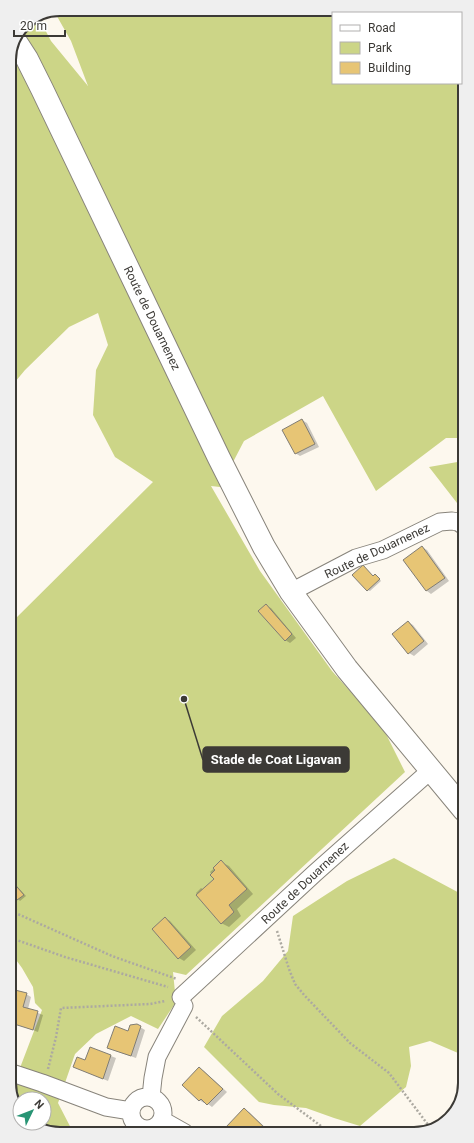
<svg xmlns="http://www.w3.org/2000/svg" width="474" height="1143" font-family="Roboto,sans-serif">
  <rect width="100%" height="100%" fill="#fdf8ee"/>
  <path fill="#ccd587" d="M60,9H417L428,13H333V83H461V42L462,44L463,438H446L376,491L323,396L244,441L220,487L211,486L260,571L332,671L383,728L405,772L186,975L173,972L176,1002L158,1029L131,1016L96,1034L75,1054L58,1103L74,1134H57L29,1123H44V1099H20V1111L12,1099V1080L15,1081L42,1010L35,1003L33,987L22,968L11,953L10,624L153,482L115,457L93,415L96,370L108,345L98,313L69,327L25,370L10,388L9,57L24,24L39,18L51,41L88,86L71,41L54,11Z
    M463,461L464,512L429,467Z
    M394,858L465,896V1056L430,1041L409,1047L411,1066L406,1087L360,1126L334,1118L306,1108L274,1105L259,1102L204,1047L222,1016L263,981L288,951L293,916L347,881Z"/>
  <path fill="#0003" d="M302,420L307,423L319,447L300,456L295,453Z
    M422,547L427,550L449,581L431,594L427,591L404,560Z
    M374,577H378L381,581L370,591L368,590Z
    M266,606L271,608L296,638L290,643L285,640Z
    M408,622L413,625L428,644L414,656L409,653L394,634Z
    M221,862L229,866L253,894L237,909L241,916L229,927L221,923L196,893L201,888L204,890L215,879L210,872Z
    M11,880L26,896L20,901L11,892Z
    M165,918L170,921L196,950L184,961L179,958Z
    M26,994L31,997L28,1009L43,1015L38,1032L16,1024Z
    M140,1027L145,1030L136,1058L113,1050L129,1032Z
    M111,1056L116,1058L108,1081L79,1069L85,1061Z
    M199,1068L204,1071L227,1092L212,1107L205,1102L204,1103L199,1100Z
    M244,1110L249,1112L270,1132L234,1133Z
    M93,1131L97,1134L101,1132L106,1134H89Z"/>
  <path fill="#e7c575" stroke="#817d74" d="M302,419L315,444L295,454L282,430Z
    M422,546L445,578L426,591L403,560Z
    M363,565L373,576L375,574L380,579L367,591L352,575Z
    M266,604L292,634L285,641L258,611Z
    M408,621L424,641L408,654L392,634Z
    M221,860L247,889L229,905L234,912L221,924L196,895L214,879L210,875L215,870L213,868Z
    M11,880L24,895L17,900L11,893Z
    M165,917L191,947L178,959L152,929Z
    M11,989L27,993L23,1007L38,1011L33,1030L11,1023Z
    M137,1024L141,1026L131,1056L107,1048L115,1026L128,1031L130,1025Z
    M90,1047L111,1055L103,1079L73,1067L77,1057L85,1060Z
    M199,1067L223,1089L207,1105L201,1099L199,1101L182,1085Z
    M244,1108L267,1130L265,1132L232,1133L226,1127Z"/>
  <g fill="none" stroke-linecap="round" stroke-linejoin="round">
    <g stroke="#88847b" stroke-width="19">
      <path id="minor" d="M291,592L356,558L383,550L440,522L452,521L458,522L464,526
        M181,997L315,873L431,770
        M12,1073L42,1083L106,1107L131,1111
        M131 1113a16 16 0 1 1 32 0a16 16 0 1 1-32 0Z
        M151,1097L153,1078L157,1057L184,1006
        M162,1120L185,1133"/>
    </g>
    <g stroke="#88847b" stroke-width="24">
      <path id="major" d="M16,42L27,59L42,89L219,458L264,547L291,592L347,669L464,810"/>
    </g>
    <path stroke="#aca9a1" stroke-width="2.5" stroke-dasharray="2 2" stroke-linecap="butt" d="M11,911L112,956L177,979
      M277,931L289,969L295,984L305,996L350,1043L389,1073L432,1130
      M11,938L65,957L168,987
      M196,1017L278,1094L329,1132
      M48,1069L56,1037L61,1008L150,1004L165,1001"/>
    <use href="#minor" stroke="#fff" stroke-width="17"/>
    <use href="#major" stroke="#fff" stroke-width="22"/>
  </g>
  <g text-anchor="middle" dominant-baseline="central" stroke-width="3.5" stroke-linejoin="round" paint-order="stroke">
    <g font-size="12" fill="#3c3a36" stroke="#fff">
      <text transform="translate(152 318) rotate(64)">Route de Douarnenez</text>
      <text transform="translate(377 551) rotate(-25)">Route de Douarnenez</text>
      <text transform="translate(305 883) rotate(-43)">Route de Douarnenez</text>
    </g>
  </g>
  <path d="M0 0H474V1143H0ZM60 16H414A44 44 0 0 1 458 60V1083A44 44 0 0 1 414 1127H60A44 44 0 0 1 16 1083V60A44 44 0 0 1 60 16Z" fill="#efefef" fill-rule="evenodd"/>
  <path fill="none" stroke="#3c3a36" stroke-width="2" d="M60 16H414A44 44 0 0 1 458 60V1083A44 44 0 0 1 414 1127H60A44 44 0 0 1 16 1083V60A44 44 0 0 1 60 16Z"/>
  <path fill="none" stroke="#3c3a36" stroke-width="1.5" d="M184 699L203 760"/>
  <circle fill="#3c3a36" stroke="#fff" stroke-width="1.5" cx="184" cy="699" r="4"/>
  <rect fill="#3c3a36" stroke="#3c3a36" stroke-width="1.5" x="203" y="747" width="146" height="25" rx="4"/>
  <g font-size="13" text-anchor="middle" font-weight="bold" fill="#fff">
    <text x="276" y="764">Stade de Coat Ligavan</text>
  </g>
  <rect x="332" y="12" width="130" height="72" fill="#ffffff" stroke="#b1b0af"/>
  <rect x="340" y="25" width="20" height="6" fill="#ffffff" stroke="#b1b0af"/>
  <text x="368" y="32" font-size="12" fill="#3c3a36">Road</text>
  <rect x="340" y="42" width="20" height="12" fill="#ccd587" stroke="#b1b0af"/>
  <text x="368" y="52" font-size="12" fill="#3c3a36">Park</text>
  <rect x="340" y="62" width="20" height="12" fill="#e7c575" stroke="#b1b0af"/>
  <text x="368" y="72" font-size="12" fill="#3c3a36">Building</text>
  <g transform="translate(32 1111) rotate(47)"><circle r="19" fill="#ffffff" stroke="#b1b0af"/>
  <path d="M0-3L7 15L0 10L-7 15Z" fill="#289474"/>
  <text y="-6" font-size="11" font-weight="bold" text-anchor="middle" fill="#3c3a36">N</text>
  </g>
  <path d="M14 30v6h51v-6" fill="none" stroke="#3c3a36" stroke-width="2"/>
  <text x="20" y="30" font-size="12" fill="#3c3a36" stroke="#ffffff" stroke-width="3" paint-order="stroke">20 m</text>
</svg>
